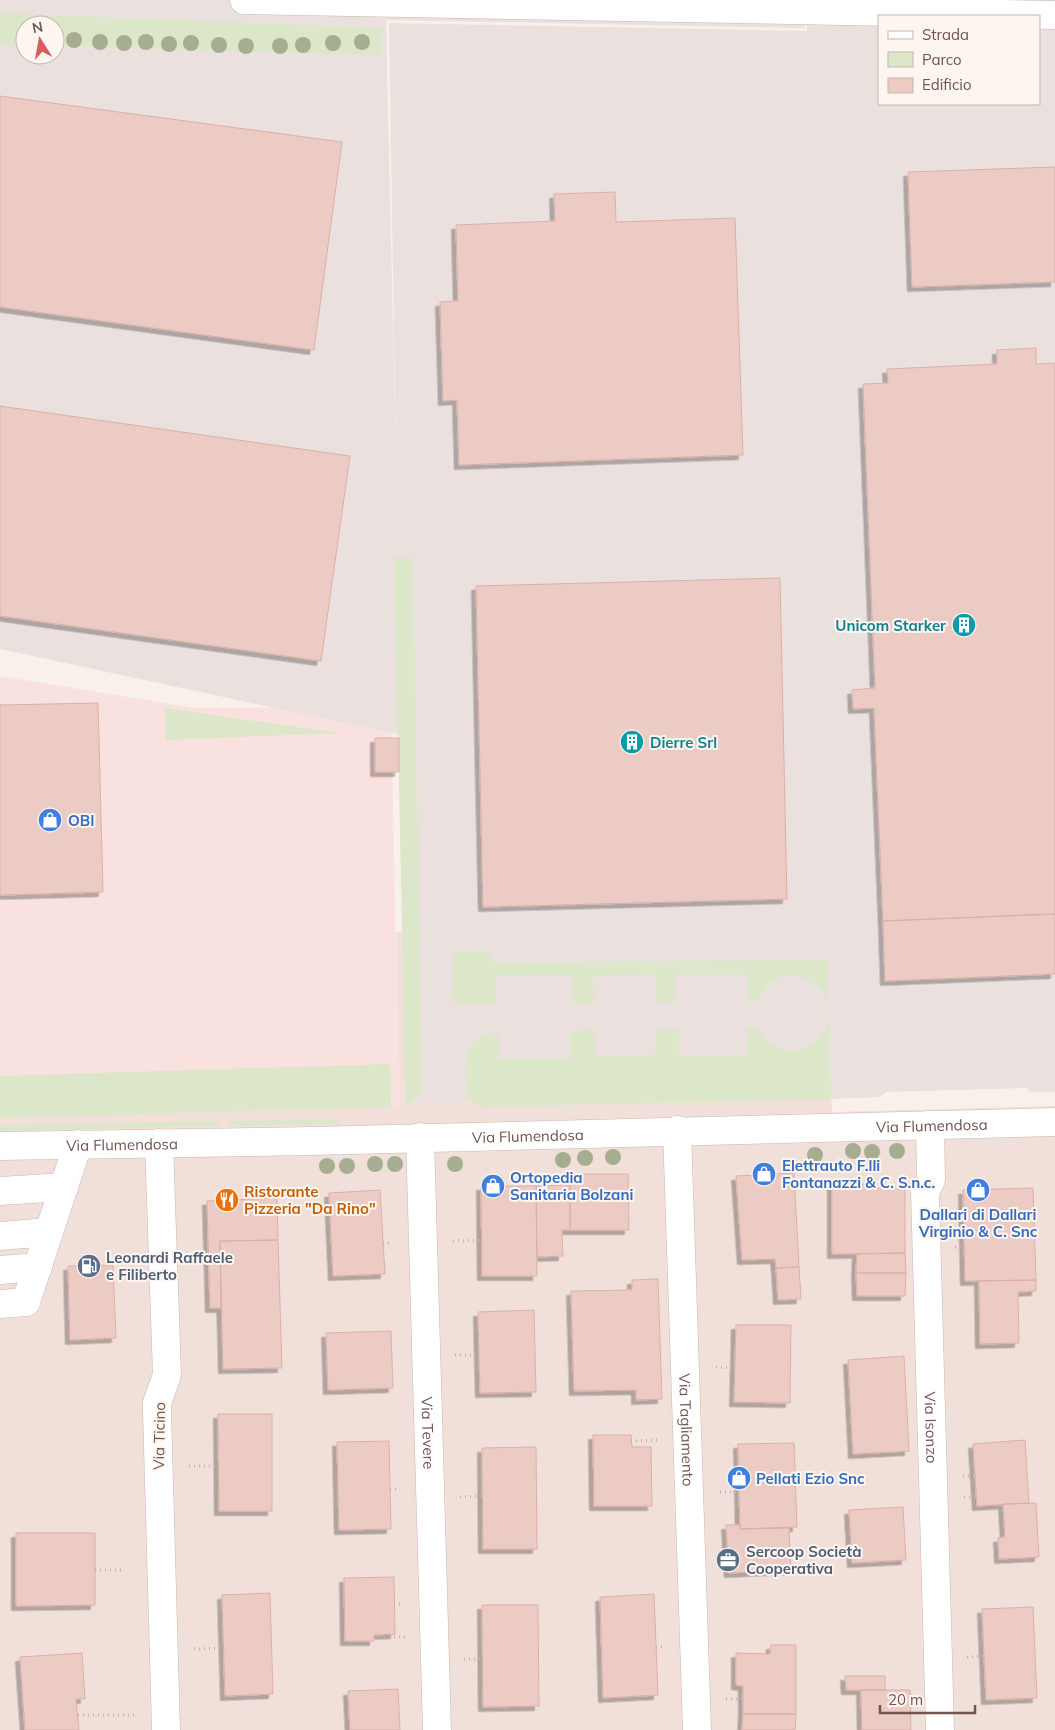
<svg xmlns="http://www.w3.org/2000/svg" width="1055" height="1730" font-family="Mulish,sans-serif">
  <defs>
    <filter id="shadow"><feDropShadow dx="-4.5" dy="4.5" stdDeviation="0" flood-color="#0004"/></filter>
  </defs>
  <rect width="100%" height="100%" fill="#faf0ea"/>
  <path fill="#f1e0d9" d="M819,923L832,1112L1055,1106V1730H0V1114L399,1106L396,932L671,929Z"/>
  <path fill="#f9e1df" d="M0,676L193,708L391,707L399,1106L0,1114Z"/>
  <path fill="#eae1df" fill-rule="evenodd" d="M0,0H802L805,28L386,20L396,462L389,23L807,31L805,0H1055V1092H1029L1028,1088L886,1092L880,1097L831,1099V1093L407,1103L401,735L0,649ZM879,16H1039V104H879ZM25,25H55V55H25Z"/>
  <path fill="#dce6c9" d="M0,13L382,28V55L55,46V25H25V46L0,45Z
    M394,558H413L422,1091L406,1108Z
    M165,708L338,733L166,740Z
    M490,951L491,962L827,960L831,1099L479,1107L466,1096C466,1064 458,1038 498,1032L499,1059L570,1058V1031L594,1030L595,1056L655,1055V1030H679V1056L748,1055L747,1029L758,1030C794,1083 854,1022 819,988C812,981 803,976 792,975C775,975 764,987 757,1001H748V975H675L674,1002H656L655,975L593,976L594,1003H573V976H496V1003L453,1004V952Z
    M390,1064L391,1107L0,1118V1076Z
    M338,1119V1124L229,1126V1121Z
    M218,1121V1126L0,1131V1126Z"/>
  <path fill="#eccbc4" stroke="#ddafa7" filter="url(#shadow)" d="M0,96L342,142L314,350L0,307Z
    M1055,167V282L912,287L908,172Z
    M615,192L616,222L735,218L743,455L459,465L457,400L443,401L440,302L458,301L456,225L555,221L554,194Z
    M1036,348V364L1055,363V914L883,921L874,708L853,709L852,690L875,688L863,384L888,383L887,369L997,364V350Z
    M0,406L350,456L321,661L0,616Z
    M780,578L787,899L483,907L476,586Z
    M98,703L103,892L0,895V705Z
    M375,738H399V772H375Z
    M1055,914V974L885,981L883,921Z
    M794,1173L799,1267L776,1268L775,1259L742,1260L736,1176Z
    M570,1174H628L629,1230H570Z
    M832,1184H876V1188H905V1253L832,1254Z
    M570,1185V1230H562L563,1256L537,1257L536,1186Z
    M481,1186H536L537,1276H482Z
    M1033,1188L1036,1280L965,1281L963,1190Z
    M380,1190L385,1274L333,1276L329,1193Z
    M277,1198L278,1240L220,1241L221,1308H210L207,1201Z
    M278,1240L282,1368L223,1369L220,1241Z
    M905,1253L906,1273H856L857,1254Z
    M113,1265L116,1338L70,1340L68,1266Z
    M799,1267L801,1299L778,1300L776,1268Z
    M856,1273H906L905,1296H857Z
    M658,1279L662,1399L636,1400V1390L574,1391L571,1291L632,1290V1280Z
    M1036,1280V1291L1018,1292L1019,1343L980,1344L979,1281Z
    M534,1310L536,1392L480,1393L478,1312Z
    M736,1325H791L790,1403L734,1402Z
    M391,1331L393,1388L328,1390L326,1333Z
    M904,1356L909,1451L853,1454L848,1360Z
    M218,1414H272V1511H219Z
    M593,1435H631L632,1447H651L652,1506H594Z
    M1025,1440L1029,1503L977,1506L973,1444Z
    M389,1441L391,1529L339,1530L337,1442Z
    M794,1443L797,1527L740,1529L738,1444Z
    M536,1447L537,1549H483L482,1448Z
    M1036,1503L1039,1557L999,1559L998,1538L1005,1537L1003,1504Z
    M903,1507L906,1560L852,1563L849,1510Z
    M726,1525H740V1529L789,1528L791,1570L729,1573Z
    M16,1533H95V1605L16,1606Z
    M394,1577L395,1634L374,1635V1641H345L344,1578Z
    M270,1593L273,1694L225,1696L222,1595Z
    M654,1594L658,1695L603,1698L600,1597Z
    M482,1605H538L539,1706L483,1707Z
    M1033,1607L1037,1698L986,1700L982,1609Z
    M771,1645H796V1714H743V1686L736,1685V1653L770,1654Z
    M82,1653L85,1699H76L79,1730H25L20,1657Z
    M845,1676H885V1690H846Z
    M398,1689L400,1730H350L348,1691Z
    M861,1690H910L911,1730H862Z
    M743,1714H796L795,1730H742Z"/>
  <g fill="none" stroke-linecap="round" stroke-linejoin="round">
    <g stroke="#cbb6b1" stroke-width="29">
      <g id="minor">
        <path d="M244,0L1055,15"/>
        <path id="s1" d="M930,1125L931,1180L925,1192L940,1730"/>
        <path id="s2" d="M677,1130L697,1730"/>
        <path id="s3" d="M420,1137L437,1730"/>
        <path d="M159,1143L167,1375L157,1403V1411L166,1730"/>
        <path id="s4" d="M0,1146L312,1141L1055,1122"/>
        <path d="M0,1191L64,1187"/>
        <path d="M0,1236L49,1232"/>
        <path d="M0,1270L38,1267"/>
        <path d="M0,1304L26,1302L78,1144"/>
      </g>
    </g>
    <path stroke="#d1aea7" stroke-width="3" stroke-dasharray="1 4" stroke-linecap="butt" d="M955,1228L964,1227
      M453,1241L482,1240
      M383,1244L392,1243
      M955,1247H964
      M455,1355H479
      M716,1367L735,1368
      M631,1441L658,1440
      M189,1466H218
      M963,1476H975
      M390,1489H400
      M720,1492H739
      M460,1497L482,1496
      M964,1497H976
      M95,1570H124
      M394,1604H404
      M374,1637H406
      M656,1647H665
      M194,1649L223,1648
      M967,1657L984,1656
      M464,1659H483
      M726,1699H743
      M78,1715H134"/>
    <use href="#minor" stroke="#fff" stroke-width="28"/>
  </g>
  <g fill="#a6ad91">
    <circle cx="74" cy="40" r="8"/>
    <circle cx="100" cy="42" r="8"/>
    <circle cx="146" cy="42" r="8"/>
    <circle cx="362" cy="42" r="8"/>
    <circle cx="124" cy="43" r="8"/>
    <circle cx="191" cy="43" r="8"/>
    <circle cx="333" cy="43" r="8"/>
    <circle cx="169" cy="44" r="8"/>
    <circle cx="219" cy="45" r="8"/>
    <circle cx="303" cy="45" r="8"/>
    <circle cx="246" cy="46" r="8"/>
    <circle cx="280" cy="46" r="8"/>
    <circle cx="853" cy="1151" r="8"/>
    <circle cx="897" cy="1151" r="8"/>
    <circle cx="872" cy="1152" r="8"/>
    <circle cx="815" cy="1155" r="8"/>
    <circle cx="613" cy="1157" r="8"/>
    <circle cx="585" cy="1158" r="8"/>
    <circle cx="563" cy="1160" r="8"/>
    <circle cx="375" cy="1164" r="8"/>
    <circle cx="395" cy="1164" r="8"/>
    <circle cx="455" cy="1164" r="8"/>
    <circle cx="327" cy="1166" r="8"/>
    <circle cx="347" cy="1166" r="8"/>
  </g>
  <defs>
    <g id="building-disc" transform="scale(1.25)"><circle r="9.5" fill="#0f9aa8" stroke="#fdf5f0"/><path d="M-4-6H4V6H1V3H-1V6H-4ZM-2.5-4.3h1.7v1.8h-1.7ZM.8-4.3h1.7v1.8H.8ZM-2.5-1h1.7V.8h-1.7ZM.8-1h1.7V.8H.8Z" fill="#fff"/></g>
    <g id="shop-disc" transform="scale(1.25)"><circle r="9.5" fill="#3f7fe0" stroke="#fdf5f0"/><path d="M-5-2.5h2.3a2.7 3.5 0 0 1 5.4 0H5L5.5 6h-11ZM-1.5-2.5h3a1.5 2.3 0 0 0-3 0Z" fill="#fff"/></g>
    <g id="restaurant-disc" transform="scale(1.25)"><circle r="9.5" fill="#e8710a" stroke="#fdf5f0"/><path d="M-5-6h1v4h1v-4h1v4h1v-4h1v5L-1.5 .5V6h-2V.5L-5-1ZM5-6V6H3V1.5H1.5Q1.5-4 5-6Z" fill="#fff"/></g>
    <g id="fuel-disc" transform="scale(1.25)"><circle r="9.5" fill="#5c6f8a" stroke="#fdf5f0"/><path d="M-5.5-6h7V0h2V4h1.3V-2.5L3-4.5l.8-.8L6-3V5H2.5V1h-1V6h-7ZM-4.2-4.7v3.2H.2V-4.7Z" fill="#fff"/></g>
    <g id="office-disc" transform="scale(1.25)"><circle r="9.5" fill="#5c6f8a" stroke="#fdf5f0"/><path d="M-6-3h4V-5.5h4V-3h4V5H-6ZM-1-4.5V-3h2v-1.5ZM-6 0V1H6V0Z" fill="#fff"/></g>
  </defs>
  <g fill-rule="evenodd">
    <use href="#building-disc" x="964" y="625"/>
    <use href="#building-disc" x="632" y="742"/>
    <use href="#shop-disc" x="50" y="820"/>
    <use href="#shop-disc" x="764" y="1174"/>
    <use href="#shop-disc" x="493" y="1186"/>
    <use href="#shop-disc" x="978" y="1190"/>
    <use href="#restaurant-disc" x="227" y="1200"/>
    <use href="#fuel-disc" x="89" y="1266"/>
    <use href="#shop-disc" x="739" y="1478"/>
    <use href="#office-disc" x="728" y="1560"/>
  </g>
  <g text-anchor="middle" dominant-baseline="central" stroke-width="4" stroke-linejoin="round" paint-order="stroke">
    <g font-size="15" font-weight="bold" fill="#0d838f" stroke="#fdf5f0" text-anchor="end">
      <text x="946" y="625">Unicom Starker</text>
      <text x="650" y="742" text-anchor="start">Dierre Srl</text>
    </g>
    <g font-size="15" font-weight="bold" fill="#366cbe" stroke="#fdf5f0" text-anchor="start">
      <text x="68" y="820">OBI</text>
      <text x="782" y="1165">Elettrauto F.lli<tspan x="782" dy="17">Fontanazzi &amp; C. S.n.c.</tspan></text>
      <text x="510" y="1177">Ortopedia<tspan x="510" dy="17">Sanitaria Bolzani</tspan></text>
      <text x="978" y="1214" text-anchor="middle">Dallari di Dallari<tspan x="978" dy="17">Virginio &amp; C. Snc</tspan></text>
      <text x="756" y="1478">Pellati Ezio Snc</text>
    </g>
    <g font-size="15" fill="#725450" stroke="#fdf5f0">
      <text stroke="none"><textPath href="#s4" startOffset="932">Via Flumendosa</textPath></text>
      <text stroke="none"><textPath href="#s4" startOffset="528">Via Flumendosa</textPath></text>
      <text stroke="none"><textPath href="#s4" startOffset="122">Via Flumendosa</textPath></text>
      <text stroke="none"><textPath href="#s1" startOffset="304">Via Isonzo</textPath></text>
      <text stroke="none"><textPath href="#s2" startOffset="300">Via Tagliamento</textPath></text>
      <text stroke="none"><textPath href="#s3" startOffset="296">Via Tevere</textPath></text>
      <text transform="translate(159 1436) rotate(-89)">Via Ticino</text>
    </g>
    <g font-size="15" font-weight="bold" fill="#c56008" stroke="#fdf5f0" text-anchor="start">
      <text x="244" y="1191">Ristorante<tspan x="244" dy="17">Pizzeria "Da Rino"</tspan></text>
    </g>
    <g font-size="15" font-weight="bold" fill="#4e5e75" stroke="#fdf5f0" text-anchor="start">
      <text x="106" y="1257">Leonardi Raffaele<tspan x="106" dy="17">e Filiberto</tspan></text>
      <text x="746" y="1551">Sercoop Società<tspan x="746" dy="17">Cooperativa</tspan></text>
    </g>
  </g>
  <rect x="878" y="15" width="162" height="90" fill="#fdf5f0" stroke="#c5b5b0"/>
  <rect x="888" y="31" width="25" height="8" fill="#ffffff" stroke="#c5b5b0"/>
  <text x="922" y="40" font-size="15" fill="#725450">Strada</text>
  <rect x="888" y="52" width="25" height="15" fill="#dce6c9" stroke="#c5b5b0"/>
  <text x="922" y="65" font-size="15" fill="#725450">Parco</text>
  <rect x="888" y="78" width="25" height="15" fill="#eccbc4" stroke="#c5b5b0"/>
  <text x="922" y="90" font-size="15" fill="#725450">Edificio</text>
  <g transform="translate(40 40) rotate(349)"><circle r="24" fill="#fdf5f0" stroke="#c5b5b0"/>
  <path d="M0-4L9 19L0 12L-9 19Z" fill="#d55d5f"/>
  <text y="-8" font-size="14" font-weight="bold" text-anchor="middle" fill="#725450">N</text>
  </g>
  <path d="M880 1705v8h95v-8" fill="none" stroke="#725450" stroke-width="2.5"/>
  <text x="888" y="1705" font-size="15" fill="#725450" stroke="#fdf5f0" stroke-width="4" paint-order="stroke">20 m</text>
</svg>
